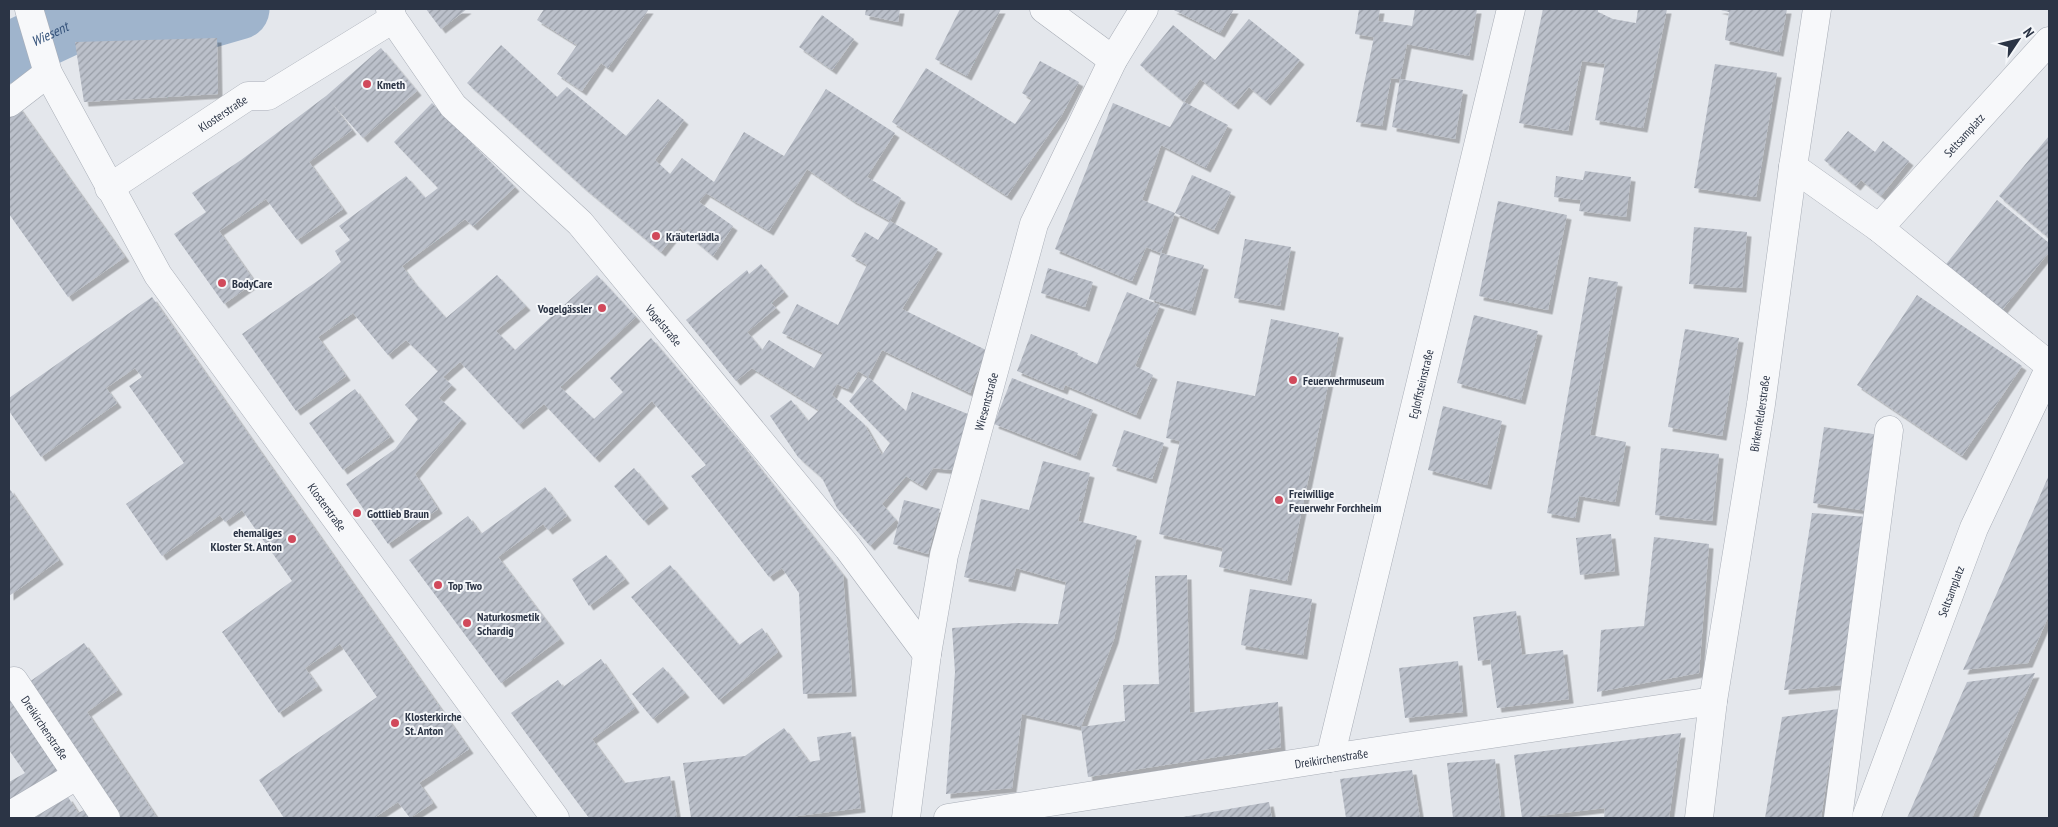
<svg xmlns="http://www.w3.org/2000/svg" width="2058" height="827" font-family="'PT Sans Narrow',sans-serif">
  <defs>
    <pattern id="building-hatch" width="6" height="6" patternUnits="userSpaceOnUse" patternTransform="scale(1.25)"><rect width="6" height="6" fill="#bbc0ca"/><path d="M-1 1l2-2M0 6l6-6M5 7l2-2" fill="none" stroke="#989da6"/></pattern>
    <filter id="shadow"><feDropShadow dx="4.5" dy="4.5" stdDeviation="0" flood-color="#0004"/></filter>
  </defs>
  <rect width="100%" height="100%" fill="#e4e7ec"/>
  <g fill="none" stroke-linecap="round" stroke-linejoin="round">
    <path stroke="#9fb4cc" stroke-width="61" id="s1" d="M9,53L88,16L194,22L239,9"/>
  </g>
  <path fill="url(#building-hatch)" filter="url(#shadow)" d="M426,9H467L441,29Z
    M544,9H649L608,68L601,63L582,91L557,74L577,45L537,20Z
    M866,9H900L898,22L865,15Z
    M960,9H1001L967,76L935,59Z
    M1172,9H1234L1220,33Z
    M1359,9H1380L1378,21L1412,26L1415,9H1477L1469,56L1407,44L1400,79L1391,78L1382,126L1356,122L1374,37L1355,34Z
    M1543,9H1598V12L1613,19L1636,23L1638,9H1667L1643,128L1595,120L1605,64L1582,61L1568,131L1519,123Z
    M1717,9H1787L1779,52L1725,40L1729,12Z
    M822,15L854,39L832,70L799,47Z
    M1249,19L1300,60L1266,101L1249,87L1234,105L1200,79L1184,102L1140,65L1173,25L1215,60Z
    M217,38L218,94L84,102L75,42Z
    M501,45L557,97L567,87L626,136L658,99L684,120L655,160L670,174L682,158L714,182L744,132L784,156L826,89L895,133L867,177L901,198L890,221L852,200L807,169L769,231L706,193L699,202L733,226L713,256L680,228L661,252L583,187L467,83Z
    M381,48L417,91L363,138L330,101L352,130L309,162L343,209L297,240L266,199L219,231L255,282L224,304L174,234L206,212L192,193L241,160L326,96Z
    M1040,61L1079,82L1062,115L1007,196L892,122L926,68L1015,124L1032,99L1022,93Z
    M1715,64L1777,73L1756,197L1694,188Z
    M1400,79L1463,90L1455,139L1392,127Z
    M1184,102L1228,125L1206,168L1161,145L1142,200L1175,213L1161,253L1146,247L1132,281L1055,249L1113,103L1170,127Z
    M432,103L515,187L473,226L465,219L402,266L413,281L446,318L497,275L526,306L496,331L515,350L597,275L636,317L560,387L594,419L623,392L610,378L651,338L738,440L843,575L852,692L803,694L799,593L782,568L769,577L691,476L706,465L652,401L595,458L544,404L519,425L460,362L443,377L452,385L439,398L462,419L415,474L438,509L388,544L346,484L395,449L418,419L405,405L438,371L406,340L388,355L353,313L318,337L346,376L296,411L242,334L323,277L341,262L335,251L350,240L339,226L406,176L425,198L438,188L394,142Z
    M18,106L125,257L68,297L9,214V113Z
    M1848,131L1875,152L1883,141L1909,161L1881,196L1861,180L1856,186L1824,160Z
    M2049,136V238L1999,196Z
    M1585,171L1631,177L1626,217L1579,211L1581,200L1554,197L1556,176L1583,180Z
    M1192,175L1231,192L1214,230L1175,213Z
    M1997,200L2049,243V252L1998,315L1943,268Z
    M1498,201L1567,215L1548,310L1479,296Z
    M890,221L938,249L902,309L986,350L970,393L882,350L868,377L858,371L848,389L837,384L832,395L864,424L882,455L890,443L849,401L868,377L906,411L912,392L968,414L952,470L933,468L922,486L906,476L882,504L896,520L870,546L837,508L822,478L798,457L770,416L791,400L808,421L819,410L752,368L736,381L686,320L747,270L749,274L761,264L784,292L771,303L776,308L747,332L762,350L769,340L814,368L823,353L782,333L797,304L838,325L867,265L851,256L865,232L878,240Z
    M1694,227L1747,232L1742,288L1689,284Z
    M1245,239L1291,247L1280,306L1234,298Z
    M1161,253L1204,265L1191,311L1149,299Z
    M1048,268L1093,282L1085,307L1041,293Z
    M1589,277L1618,282L1590,435L1626,442L1615,502L1579,496L1575,518L1547,513Z
    M1127,292L1160,305L1135,366L1153,375L1136,415L1065,385L1063,390L1017,371L1031,334L1078,353L1077,355L1097,364Z
    M1917,295L2022,366L1962,456L1857,385Z
    M152,297L469,749L419,783L433,803L410,818L398,802L374,818H284L259,780L377,697L340,644L305,668L318,686L279,713L222,632L292,581L242,510L225,522L220,515L162,556L126,504L184,463L129,386L142,377L135,368L106,388L117,403L41,457L9,411V398Z
    M1474,315L1538,331L1521,400L1457,383Z
    M1271,319L1339,333L1287,581L1219,567L1223,548L1159,534L1180,441L1166,438L1177,381L1255,396Z
    M1685,329L1739,338L1722,436L1668,427Z
    M1012,378L1093,410L1076,456L994,424Z
    M355,389L390,437L343,470L309,423Z
    M1443,406L1502,421L1487,485L1428,470Z
    M1824,427L1880,435L1869,511L1813,503Z
    M1124,430L1164,443L1152,479L1112,466Z
    M1661,448L1719,454L1712,521L1655,515Z
    M1043,461L1090,473L1078,521L1137,536L1114,639L1081,727L1022,714L1012,788L946,794L955,672L952,628L1017,623L1058,624L1066,582L1016,568L1011,587L964,577L981,499L1029,510Z
    M634,468L664,504L644,521L614,486Z
    M2049,475V615L2028,663L1963,670Z
    M545,487L567,516L548,530L543,524L498,557L560,639L501,683L409,560L468,516L481,534Z
    M9,488L59,560L9,596Z
    M904,500L940,509L928,554L893,544Z
    M1812,513L1868,517L1843,685L1784,690Z
    M1611,534L1615,571L1580,575L1576,538Z
    M1654,537L1709,544L1699,673L1597,692L1601,630L1644,626Z
    M606,555L625,579L589,606L572,579Z
    M670,565L739,645L762,628L778,652L719,700L631,597Z
    M1187,575L1190,713L1278,702L1281,747L1088,777L1081,727L1125,721L1123,685L1159,684L1155,576Z
    M1250,589L1312,599L1303,655L1241,645Z
    M1516,611L1522,655L1563,650L1569,699L1497,708L1490,659L1478,661L1473,617Z
    M84,643L118,690L87,712L157,818H117L25,685Z
    M601,659L635,708L592,739L624,783L670,776L677,818H589L511,713L558,680L563,687Z
    M1458,661L1463,712L1405,718L1399,668Z
    M663,667L685,693L653,719L632,694Z
    M2035,673L1972,818H1907L1967,682Z
    M9,688L67,773L9,806V782L25,773L9,750Z
    M1838,709L1821,818H1765L1782,717Z
    M784,728L809,762L820,760L817,737L851,732L861,808L782,818H691L683,763L745,756Z
    M1681,733L1669,818H1604L1605,808L1522,818L1514,755Z
    M1495,759L1501,818H1453L1447,763Z
    M1412,770L1420,818H1346L1340,779Z
    M68,797L78,813L88,808L93,818H27Z
    M1269,802L1272,818H1183V817Z"/>
  <g fill="none" stroke-linecap="round" stroke-linejoin="round">
    <g stroke="#a9aeb7" stroke-width="29">
      <g id="minor">
        <path id="s2" d="M29,9L48,73L158,275L555,818"/>
        <path id="s3" d="M390,9L393,19L453,106L580,223L848,548L927,654"/>
        <path d="M1044,9L1113,60"/>
        <path d="M9,103L48,73"/>
        <path d="M1793,167L1879,228L2049,365"/>
        <path id="s4" d="M109,188L248,96H268L393,19"/>
        <path id="s5" d="M1879,228L2049,41"/>
        <path id="s6" d="M14,681L106,818"/>
        <path id="s7" d="M1330,758L1511,9"/>
        <path d="M9,816L76,776"/>
        <path id="s8" d="M906,818L927,654L944,555L1034,224L1113,60L1144,9"/>
        <path id="s9" d="M948,818L1330,758L1713,701"/>
        <path id="s10" d="M1699,818L1713,701L1761,404L1793,167L1817,9"/>
        <path d="M1838,818L1889,430"/>
        <path id="s11" d="M1866,818L1974,528L2049,369"/>
      </g>
    </g>
    <use href="#minor" stroke="#f7f8fa" stroke-width="28"/>
  </g>
  <g fill="#d1495b" stroke="#f4f6f9" stroke-width="2">
    <circle cx="367" cy="84" r="5"/>
    <circle cx="656" cy="236" r="5"/>
    <circle cx="222" cy="283" r="5"/>
    <circle cx="602" cy="308" r="5"/>
    <circle cx="1293" cy="380" r="5"/>
    <circle cx="1279" cy="500" r="5"/>
    <circle cx="357" cy="513" r="5"/>
    <circle cx="292" cy="539" r="5"/>
    <circle cx="438" cy="585" r="5"/>
    <circle cx="467" cy="623" r="5"/>
    <circle cx="395" cy="723" r="5"/>
  </g>
  <g text-anchor="middle" dominant-baseline="central" stroke-width="4" stroke-linejoin="round" paint-order="stroke">
    <g font-size="12" font-weight="bold" fill="#2b3445" stroke="#f4f6f9" text-anchor="start">
      <text x="377" y="84">Kmeth</text>
      <text x="666" y="236">Kräuterlädla</text>
      <text x="232" y="283">BodyCare</text>
      <text x="592" y="308" text-anchor="end">Vogelgässler</text>
      <text x="1303" y="380">Feuerwehrmuseum</text>
      <text x="1289" y="493">Freiwillige<tspan x="1289" dy="14">Feuerwehr Forchheim</tspan></text>
      <text x="367" y="513">Gottlieb Braun</text>
      <text x="282" y="532" text-anchor="end">ehemaliges<tspan x="282" dy="14">Kloster St. Anton</tspan></text>
      <text x="448" y="585">Top Two</text>
      <text x="477" y="616">Naturkosmetik<tspan x="477" dy="14">Schardig</tspan></text>
      <text x="405" y="716">Klosterkirche<tspan x="405" dy="14">St. Anton</tspan></text>
    </g>
    <g font-size="12" fill="#2b3445" stroke="#f4f6f9">
      <text stroke="none"><textPath href="#s4" startOffset="136">Klosterstraße</textPath></text>
      <text stroke="none"><textPath href="#s5" startOffset="126">Seltsamplatz</textPath></text>
      <text stroke="none"><textPath href="#s3" startOffset="421">Vogelstraße</textPath></text>
      <text stroke="none"><textPath href="#s7" startOffset="385">Egloffsteinstraße</textPath></text>
      <text stroke="none"><textPath href="#s8" startOffset="425">Wiesentstraße</textPath></text>
      <text stroke="none"><textPath href="#s10" startOffset="409">Birkenfelderstraße</textPath></text>
      <text stroke="none"><textPath href="#s2" startOffset="584">Klosterstraße</textPath></text>
      <text stroke="none"><textPath href="#s11" startOffset="242">Seltsamplatz</textPath></text>
      <text stroke="none"><textPath href="#s6" startOffset="56">Dreikirchenstraße</textPath></text>
      <text stroke="none"><textPath href="#s9" startOffset="388">Dreikirchenstraße</textPath></text>
    </g>
    <g font-size="14" font-style="italic" fill="#34527a" stroke="#f4f6f9">
      <text stroke="none"><textPath href="#s1" startOffset="45">Wiesent</textPath></text>
    </g>
  </g>
  <rect width="2058" height="827" fill="none" stroke="#2b3445" stroke-width="20"/>
  <g transform="translate(2018 40) rotate(55)" stroke="#f4f6f9" stroke-width="4" paint-order="stroke">
  <path d="M0-4L9 19L0 12L-9 19Z" fill="#2b3445"/>
  <text y="-8" font-size="14" font-weight="bold" text-anchor="middle" fill="#2b3445">N</text>
  </g>
</svg>
